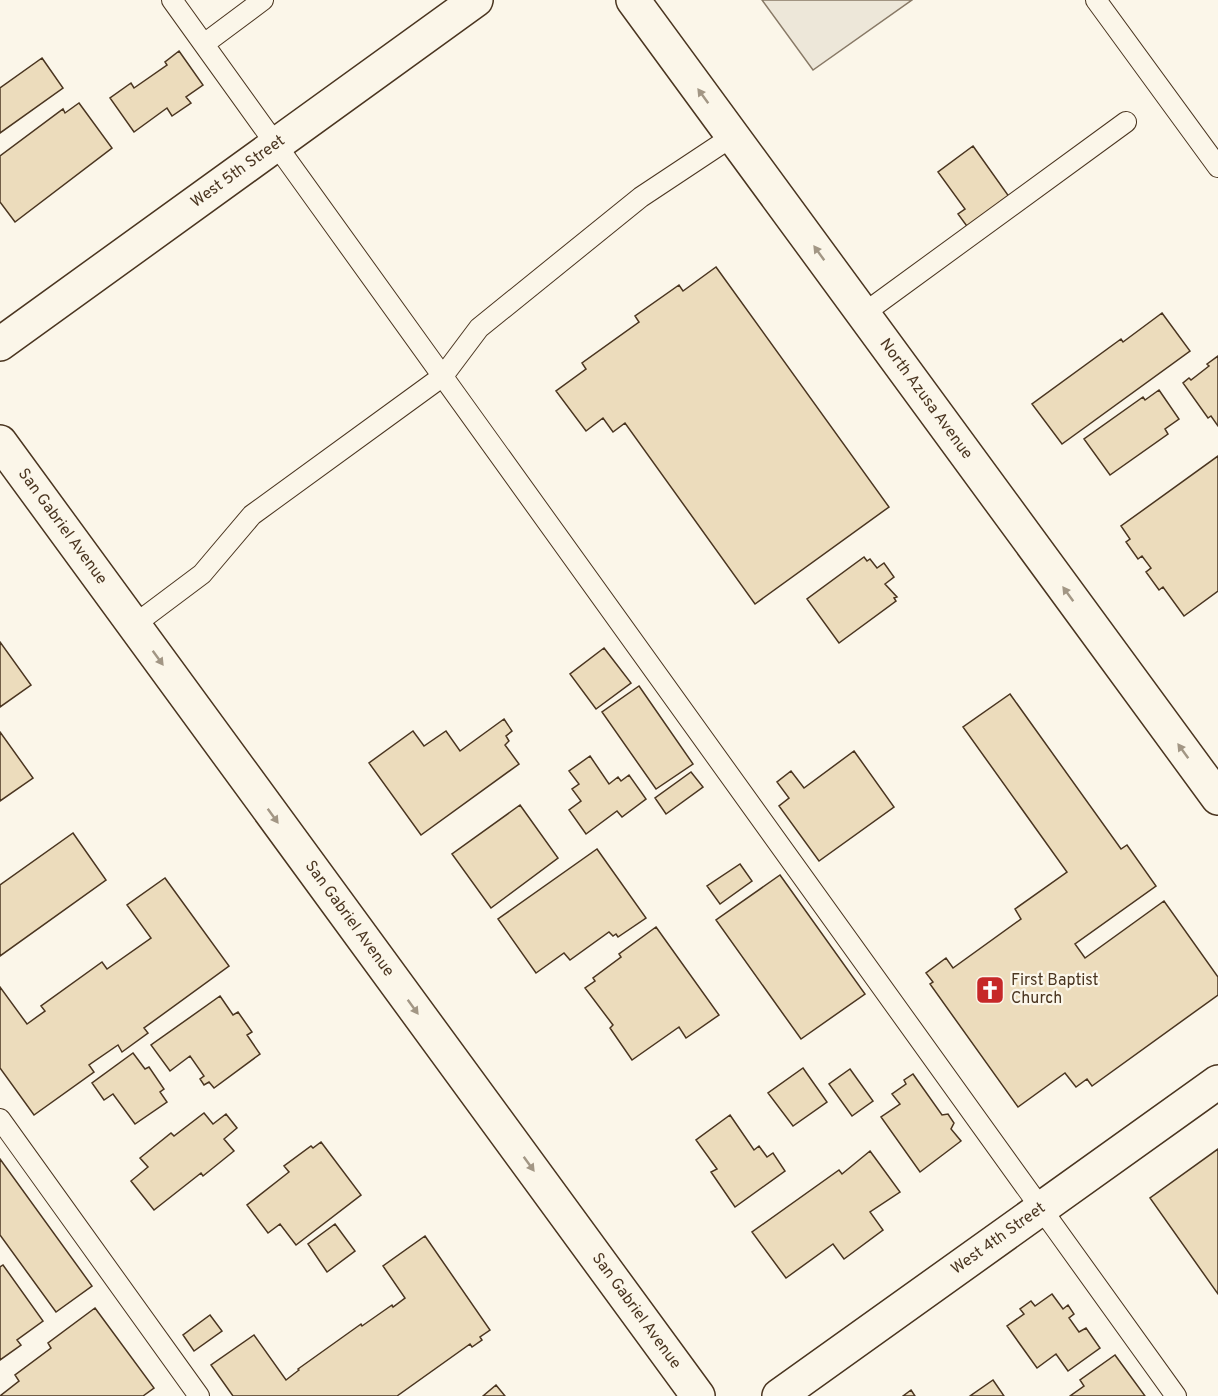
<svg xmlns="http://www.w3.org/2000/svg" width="1218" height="1396" font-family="Overpass,sans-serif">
  <rect width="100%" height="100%" fill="#fbf6e9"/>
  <path fill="#ede7d9" stroke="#887966" stroke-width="1.5" d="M762,0H912L813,70Z"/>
  <path fill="#ecdcbc" stroke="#4a3520" stroke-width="1.5" d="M179,51L203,85L186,97L191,103L172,116L167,108L134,132L110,98L131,83L134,88L167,65L165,62Z
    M42,58L63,88L0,133V88Z
    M79,103L112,148L15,222L0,202V156L63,109L65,113Z
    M973,146L1010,198L969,229L958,214L965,209L938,172Z
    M716,267L889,507L755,604L625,423L613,432L603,418L586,431L556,391L586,369L582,363L639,322L635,316L679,285L683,291Z
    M1162,313L1190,351L1062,444L1032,404L1121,339L1123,342Z
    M1218,356V426L1211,416L1208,418L1183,383L1189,378L1191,380L1209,366L1207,364Z
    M1159,390L1179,419L1165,429L1168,434L1110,475L1084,439L1143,397L1145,400Z
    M1218,456V591L1184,616L1163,587L1159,590L1146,572L1151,568L1142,556L1138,559L1126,542L1130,539L1121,526Z
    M864,557L867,561L870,559L877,568L884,563L894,577L885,584L897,597L894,598L896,601L839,643L807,599Z
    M0,642L31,685L0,707Z
    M604,648L631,683L596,709L570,674Z
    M639,686L693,764L656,789L602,712Z
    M1010,694L1121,849L1127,845L1156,886L1075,944L1085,958L1164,901L1218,977V995L1092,1086L1087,1079L1076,1087L1065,1073L1018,1107L930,984L933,982L926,973L946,958L953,968L1021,919L1015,909L1067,872L963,727Z
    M504,719L512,731L506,736L509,741L505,745L519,764L421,835L369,763L413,731L424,746L446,731L460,751Z
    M0,732L33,778L0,801Z
    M854,751L894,807L819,861L779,806L789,798L777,782L791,771L804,788Z
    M590,756L609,784L618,777L621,781L629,775L646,799L622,817L617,811L586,834L569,810L581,801L572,789L579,784L569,771Z
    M691,772L703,787L666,814L655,798Z
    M520,805L558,858L491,908L452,854Z
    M73,833L106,880L0,956V885Z
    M597,849L646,918L618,937L616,934L613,936L609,932L570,960L564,953L536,973L498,919Z
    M740,864L752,881L720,904L707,886Z
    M780,875L865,994L801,1039L716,920Z
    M165,878L229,966L144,1028L148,1033L122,1052L118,1045L89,1065L94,1072L34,1115L0,1068V987L27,1024L45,1011L41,1006L102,962L107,969L151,938L127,905Z
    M656,927L719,1015L686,1038L679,1027L632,1060L610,1028L613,1025L585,988L595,981L593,978L621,957L619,954Z
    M220,996L233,1015L238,1012L252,1032L247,1035L260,1054L214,1088L209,1082L204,1085L200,1079L204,1076L190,1056L170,1071L151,1045Z
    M133,1053L145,1069L149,1067L164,1089L160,1092L167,1102L135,1124L113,1094L104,1100L92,1083Z
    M803,1068L827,1102L793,1126L768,1093Z
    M850,1069L873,1101L852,1116L829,1084Z
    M913,1074L942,1115L948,1114L954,1123L951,1129L961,1141L920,1172L881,1117L900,1104L892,1094L906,1084L904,1080Z
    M204,1113L213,1124L226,1114L237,1128L224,1139L234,1151L203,1176L201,1173L154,1210L131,1181L148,1167L140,1158L171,1133L174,1136Z
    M730,1115L754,1150L759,1146L767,1157L773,1153L785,1171L735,1207L711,1172L717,1169L696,1140Z
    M321,1142L361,1195L296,1245L280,1224L268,1233L247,1205L289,1172L284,1166L311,1146L313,1148Z
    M1218,1149V1294L1150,1198Z
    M870,1151L900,1192L870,1212L883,1230L844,1259L833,1244L786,1278L752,1232L839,1170L842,1174Z
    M0,1159L92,1286L56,1312L0,1235Z
    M335,1224L355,1251L327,1272L308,1244Z
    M425,1236L490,1330L480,1337L482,1340L472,1347L470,1344L397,1396H233L211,1365L254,1335L286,1380L299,1370L298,1369L361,1324L362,1326L392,1305L393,1307L405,1298L383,1266Z
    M3,1265L43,1321L17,1340L21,1345L0,1360V1267Z
    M1052,1294L1063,1309L1068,1305L1074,1314L1069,1318L1079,1332L1086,1328L1100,1348L1068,1371L1056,1354L1037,1368L1007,1326L1024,1314L1020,1309L1031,1301L1035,1306Z
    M95,1308L154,1388L143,1396H0L19,1381L15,1375L51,1348L48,1343Z
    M210,1315L222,1331L194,1351L183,1335Z
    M1115,1355L1145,1396H1070L1084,1386L1080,1380Z
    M993,1380L1004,1396H970Z
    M496,1385L505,1396H483Z
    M911,1390L915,1396H903Z"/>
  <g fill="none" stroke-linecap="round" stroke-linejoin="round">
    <g stroke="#4a3520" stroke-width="22">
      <path id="service" d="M172,0L1176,1396
        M1096,0L1218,167
        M204,44L263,0
        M863,314L1126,122
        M134,625L202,574L252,515L443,376L479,328L641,197L733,136
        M0,1119L199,1396"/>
    </g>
    <g stroke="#4a3520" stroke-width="36">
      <g id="minor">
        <path id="s1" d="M0,344L476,0"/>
        <path id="s2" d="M779,1396L1218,1082"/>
      </g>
    </g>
    <g stroke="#4a3520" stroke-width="36">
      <g id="primary">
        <path id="s3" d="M633,0L1218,798"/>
        <path id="s4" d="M0,442L698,1396"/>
      </g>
    </g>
    <use href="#service" stroke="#fbf6e9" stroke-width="20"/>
    <use href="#minor" stroke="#fbf6e9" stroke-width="33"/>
    <use href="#primary" stroke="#fbf6e9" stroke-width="33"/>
  </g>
  <defs><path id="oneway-solid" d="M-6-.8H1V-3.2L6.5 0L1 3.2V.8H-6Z" transform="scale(1.5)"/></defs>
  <g fill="#a29684">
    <use href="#oneway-solid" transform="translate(703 96) rotate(-126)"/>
    <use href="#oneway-solid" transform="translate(819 253) rotate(-126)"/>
    <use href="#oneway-solid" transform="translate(1068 594) rotate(-126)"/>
    <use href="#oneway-solid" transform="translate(158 658) rotate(54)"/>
    <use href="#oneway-solid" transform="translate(1183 751) rotate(-126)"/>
    <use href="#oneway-solid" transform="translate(273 816) rotate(54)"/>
    <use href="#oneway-solid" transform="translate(413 1007) rotate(54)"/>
    <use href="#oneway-solid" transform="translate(529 1164) rotate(54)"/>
  </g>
  <defs>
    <g id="church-square" transform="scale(1.5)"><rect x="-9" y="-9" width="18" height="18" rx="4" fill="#c62828" stroke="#fbf6e9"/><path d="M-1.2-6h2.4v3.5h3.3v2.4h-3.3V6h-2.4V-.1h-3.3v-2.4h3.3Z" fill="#fff"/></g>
  </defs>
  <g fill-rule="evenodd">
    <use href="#church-square" x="990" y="990"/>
  </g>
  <g text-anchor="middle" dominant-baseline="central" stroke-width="4.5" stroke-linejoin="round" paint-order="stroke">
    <g font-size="16" fill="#4a3520" stroke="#fbf6e9">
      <text stroke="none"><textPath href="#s1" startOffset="294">West 5th Street</textPath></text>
      <text stroke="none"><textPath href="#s3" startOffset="495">North Azusa Avenue</textPath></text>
      <text stroke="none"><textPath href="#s4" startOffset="105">San Gabriel Avenue</textPath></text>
      <text stroke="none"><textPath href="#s4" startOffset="591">San Gabriel Avenue</textPath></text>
      <text stroke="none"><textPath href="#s2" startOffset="270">West 4th Street</textPath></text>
      <text stroke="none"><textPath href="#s4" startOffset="1077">San Gabriel Avenue</textPath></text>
    </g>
    <g font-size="16" fill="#4a3520" stroke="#fbf6e9" text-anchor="start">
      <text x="1011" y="981">First Baptist<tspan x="1011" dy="18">Church</tspan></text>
    </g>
  </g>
</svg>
